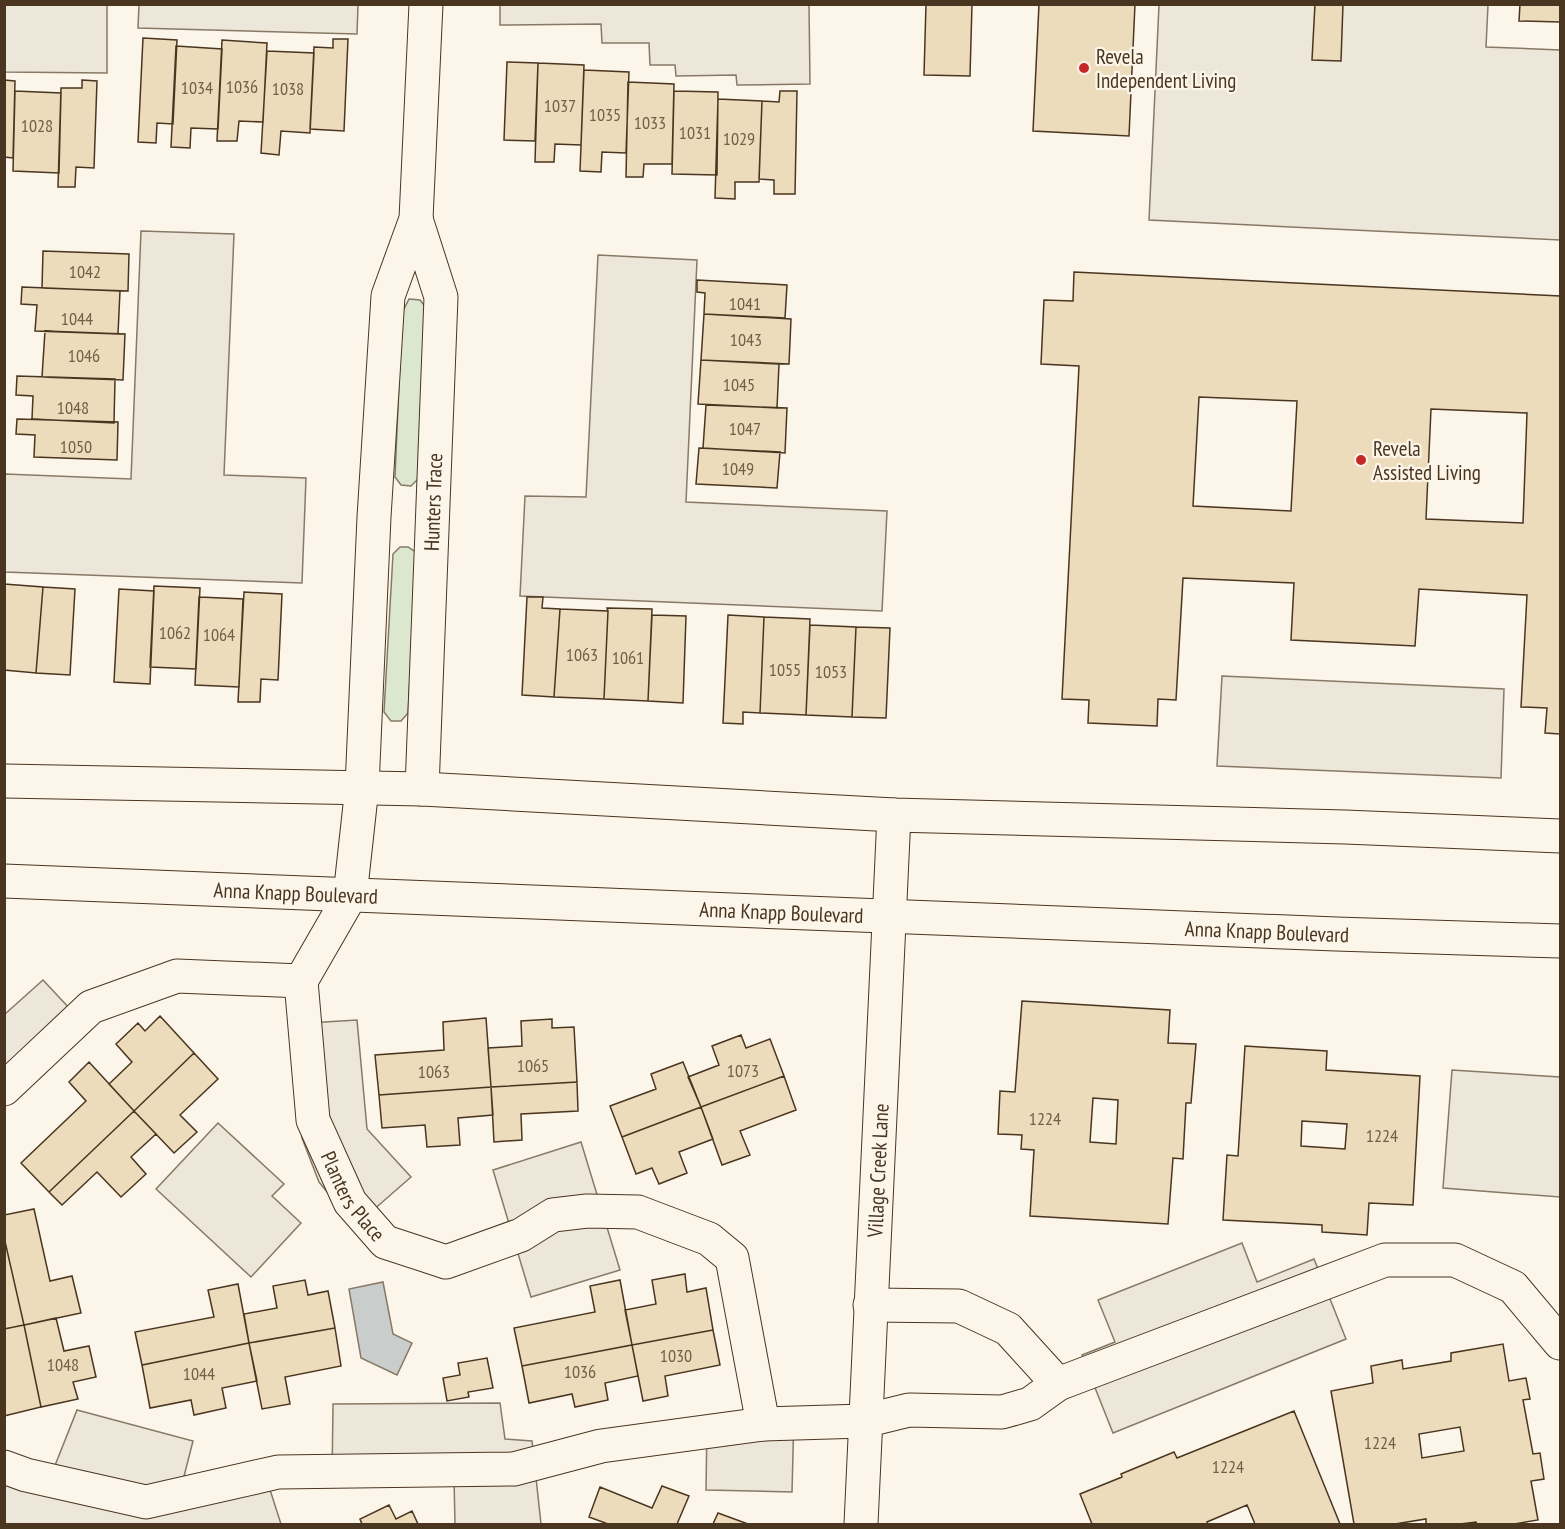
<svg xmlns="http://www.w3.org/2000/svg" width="1565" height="1529" font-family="'PT Sans Narrow',sans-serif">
  <rect width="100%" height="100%" fill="#fbf6e9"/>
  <path fill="#dce7d0" stroke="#887966" stroke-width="1.5" d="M409,299L420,300L427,309L419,478L411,486L401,485L395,477L402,313Z
    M400,547H408L417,553L408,713L401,721H391L384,712L393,554Z"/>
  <path fill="#ede7d9" stroke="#887966" stroke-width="1.5" d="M5,4L107,5V73L5,72Z
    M139,5H358L357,34L138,28Z
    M500,5H809L810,84L737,85L736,75L676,76L675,65H650L649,43H602L601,24L500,25Z
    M1159,5H1488L1486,47L1560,50V240L1149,220Z
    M141,231L234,234L224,475L306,478L302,583L5,572V474L131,479Z
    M598,255L697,260L686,502L887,511L882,611L520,596L525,496L586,497Z
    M1222,676L1504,689L1501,778L1217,766Z
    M43,980L86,1026L5,1101V1014Z
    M357,1020L367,1129L411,1177L355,1226L319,1182L302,1138L292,1024Z
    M1452,1070L1560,1077V1197L1443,1188Z
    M218,1123L284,1184L272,1196L301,1223L251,1277L156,1189Z
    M581,1142L620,1270L531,1297L493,1170Z
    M1242,1243L1257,1282L1314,1259L1346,1339L1113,1433L1082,1355L1115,1342L1098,1300Z
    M500,1403L505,1439L532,1441L541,1524H455L454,1479L332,1482L333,1404Z
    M77,1410L193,1441L181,1488L263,1468L281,1524H5V1456L52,1473Z
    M794,1414L792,1492L706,1490L707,1425Z"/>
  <path fill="#c9cecd" stroke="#887966" stroke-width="1.5" d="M383,1282L393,1334L412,1343L397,1375L361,1358L349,1289Z"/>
  <path fill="#ecdcbc" stroke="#4a3520" stroke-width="1.5" fill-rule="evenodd" d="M926,4H972L970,76L924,75Z
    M1039,4H1135L1129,136L1033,131Z
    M1315,4H1343L1341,61L1312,60Z
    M1520,4H1560V22L1519,21Z
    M143,38L177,40L173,124L157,123L156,143L138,142Z
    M333,39H348L344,131L310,129L314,47L333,48Z
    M222,40L267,43L263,122L239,121L237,141H217Z
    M176,46L222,49L218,129L191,128L190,148L171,147Z
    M267,51L314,53L310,133L281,131L279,155L261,153Z
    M507,62L538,63L535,141L504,140Z
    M538,63L584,65L581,145L555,144L554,162H535Z
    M584,70L629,72L626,153L602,152L601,172L580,171Z
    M4,80L15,81L13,158L4,157Z
    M82,80L97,81L94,168L76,167L75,187H58L61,88H82Z
    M628,82L674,84L672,164H644L643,177H626Z
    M15,91L61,93L59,173L13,171Z
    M674,91L718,92L717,175L672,174Z
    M780,91H797L795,194H774V180L759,179L762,101L779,102Z
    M718,99L762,101L759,182H735V199L715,198Z
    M43,251L129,254L128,291L42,288Z
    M1074,272L1560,296V734L1545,733L1547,708L1521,707L1527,595L1419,589L1415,646L1291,640L1294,583L1183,578L1176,700L1158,699L1157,726L1088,723L1089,700L1062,699L1079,366L1041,364L1044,300L1073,301ZM1199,397L1297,401L1291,511L1193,506ZM1431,409L1527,413L1523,523L1426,519Z
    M697,280L787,285L785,318L704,314L705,293L697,292Z
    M22,287L120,291L118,334L35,331L37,305L21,304Z
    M704,314L791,319L789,364L701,360Z
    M45,331L125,334L123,380L42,377Z
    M701,360L779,364L777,408L698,404Z
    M17,376L115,379L114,423L32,419L33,396L16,395Z
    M706,405L787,408L785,453L703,448Z
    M17,419L118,422L117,460L34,457L35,435L16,434Z
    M699,448L780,452L777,488L696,484Z
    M4,584L43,587L36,673L4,670Z
    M154,586L200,588L196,669L150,667Z
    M43,587L75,589L70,675L36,673Z
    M119,589L154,591L150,684L114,682Z
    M244,592L282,594L278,680L261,679L260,702H238Z
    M199,597L243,599L239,687L195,685Z
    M527,597H543L542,608L560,609L554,697L522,695Z
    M607,608L652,609L648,701L604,699L608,611Z
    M560,609L608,611L604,699L554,697Z
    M652,615L686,616L683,703L648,701Z
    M728,615L764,617L760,713L743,712V724L723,723Z
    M764,617L810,619L806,715L760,713Z
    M810,625L856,627L852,717L806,715Z
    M856,627L890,628L886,718L852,717Z
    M1022,1001L1170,1010L1168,1043L1196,1044L1191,1103H1186L1183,1159L1173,1158L1168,1224L1030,1216L1034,1150L1021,1149L1022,1135L998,1134L1000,1091L1015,1092ZM1093,1098L1118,1100L1116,1144L1090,1142Z
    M160,1016L194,1053L134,1111L109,1084L132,1062L116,1044L138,1023L145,1031Z
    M486,1018L491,1087L379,1095L375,1055L444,1050L443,1022Z
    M552,1019V1028L574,1027L577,1082L491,1087L488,1048L522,1046L521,1021Z
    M741,1035L746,1048L770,1039L784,1076L701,1107L688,1077L719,1065L712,1046Z
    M1245,1046L1327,1051L1326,1070L1420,1076L1413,1205L1369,1203L1367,1235L1322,1232V1225L1223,1220L1227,1155L1238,1156ZM1302,1121L1347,1124L1345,1149L1301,1146Z
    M194,1053L218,1079L180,1115L197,1132L174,1153L134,1111Z
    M89,1062L134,1111L49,1192L21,1163L86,1101L69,1082Z
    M683,1062L701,1107L622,1137L610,1106L656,1089L651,1074Z
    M784,1076L796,1110L740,1131L750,1155L722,1165L701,1107Z
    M577,1082L578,1111L521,1114L522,1140L494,1142L491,1087Z
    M491,1087L493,1115L458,1118L460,1145L427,1147L425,1125L382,1128L379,1095Z
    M701,1107L713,1139L679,1152L687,1173L659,1184L652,1168L636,1174L622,1137Z
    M134,1111L156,1134L131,1157L146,1174L121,1197L97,1172L62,1205L49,1192Z
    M34,1209L50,1281L72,1276L81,1313L24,1325L4,1237V1215Z
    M4,1237L24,1325L4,1329Z
    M685,1274L687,1292L706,1288L713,1330L632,1345L625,1310L656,1304L652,1280Z
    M305,1280L308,1295L328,1291L335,1328L249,1343L244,1314L277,1308L273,1286Z
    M620,1280L632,1345L522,1366L514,1328L595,1312L590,1286Z
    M238,1284L249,1343L142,1365L135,1332L214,1317L208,1290Z
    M56,1318L64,1351L89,1346L96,1377L73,1382L78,1399L41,1407L24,1325Z
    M24,1325L41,1407L4,1416V1329Z
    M335,1328L341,1366L285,1377L290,1404L262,1409L249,1343Z
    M713,1330L720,1365L665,1376L668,1396L643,1401L632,1345Z
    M249,1343L257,1381L222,1388L226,1408L194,1415L191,1400L150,1408L142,1365Z
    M1503,1344L1509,1381L1526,1378L1530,1399L1523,1400L1533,1454L1540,1453L1544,1479L1531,1481L1538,1520L1514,1524H1477L1476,1522L1460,1524H1426V1519L1395,1524H1354L1331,1391L1373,1383L1371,1366L1402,1360L1403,1369L1451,1361V1353ZM1460,1427L1464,1451L1422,1458L1419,1434Z
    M632,1345L638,1376L605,1383L608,1400L575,1407L572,1394L529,1403L522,1366Z
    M487,1358L493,1388L468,1392L469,1397L447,1401L443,1378L460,1375L458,1363Z
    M1294,1411L1340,1524H1255L1247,1505L1207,1522L1208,1524H1092L1080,1494L1122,1477L1121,1474L1174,1452L1177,1458Z
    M662,1486L689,1496L677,1524H608L589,1517L600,1487L652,1508Z
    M389,1505L396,1519L412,1511L418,1524H362L360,1519Z
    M718,1513L748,1524H713Z"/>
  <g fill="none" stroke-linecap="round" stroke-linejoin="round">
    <g stroke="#4a3520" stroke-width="35">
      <g id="street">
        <path d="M416,219L441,297L422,789"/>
        <path d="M4,781L422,789L894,815L1345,827L1560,836"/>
        <path id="s1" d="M4,881L1336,934L1560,941"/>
        <path d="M301,981L350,896L362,787L374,517L388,296L416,219L426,4"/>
        <path id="s2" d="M4,1089L91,1007L177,976L301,981L313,1120L350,1202L385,1242L446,1262L521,1235L553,1215L587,1211L638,1212L709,1239L732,1258L763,1424"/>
        <path d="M870,1305L959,1306L1008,1329L1058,1384"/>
        <path d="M4,1467L26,1475L146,1502L278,1472L514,1469L601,1446L763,1424L864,1421L909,1410L1002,1412L1030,1404L1058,1384L1385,1260H1455L1513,1287L1560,1343"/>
        <path id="s3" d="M861,1524L894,815"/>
      </g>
    </g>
    <use href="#street" stroke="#fbf6e9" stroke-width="33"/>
  </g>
  <g fill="#c62828" stroke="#fbf6e9" stroke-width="2">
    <circle cx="1084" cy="68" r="6"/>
    <circle cx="1361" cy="460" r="6"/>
  </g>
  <g text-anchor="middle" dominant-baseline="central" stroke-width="4.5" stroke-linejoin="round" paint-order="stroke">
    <g font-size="18" fill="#725f47">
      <text x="242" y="86">1036</text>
      <text x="197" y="87">1034</text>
      <text x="288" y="88">1038</text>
      <text x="560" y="105">1037</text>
      <text x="605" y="114">1035</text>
      <text x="650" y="122">1033</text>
      <text x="37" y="125">1028</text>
      <text x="695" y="132">1031</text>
      <text x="739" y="138">1029</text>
      <text x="85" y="271">1042</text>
      <text x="745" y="303">1041</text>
      <text x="77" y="318">1044</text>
      <text x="746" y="339">1043</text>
      <text x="84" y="355">1046</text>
      <text x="739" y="384">1045</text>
      <text x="73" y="407">1048</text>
      <text x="745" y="428">1047</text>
      <text x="76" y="446">1050</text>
      <text x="738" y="468">1049</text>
      <text x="175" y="632">1062</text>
      <text x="219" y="634">1064</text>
      <text x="582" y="654">1063</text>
      <text x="628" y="657">1061</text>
      <text x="785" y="669">1055</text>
      <text x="831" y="671">1053</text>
      <text x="533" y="1065">1065</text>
      <text x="743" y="1070">1073</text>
      <text x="434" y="1071">1063</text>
      <text x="1045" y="1118">1224</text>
      <text x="1382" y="1135">1224</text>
      <text x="676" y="1355">1030</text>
      <text x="63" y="1364">1048</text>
      <text x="580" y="1371">1036</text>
      <text x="199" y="1373">1044</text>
      <text x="1380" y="1442">1224</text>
      <text x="1228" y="1466">1224</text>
    </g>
    <g font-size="21" fill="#4a3520" stroke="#fbf6e9" text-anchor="start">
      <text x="1096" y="56">Revela<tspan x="1096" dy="24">Independent Living</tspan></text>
      <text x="1373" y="448">Revela<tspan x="1373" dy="24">Assisted Living</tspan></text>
    </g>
    <g font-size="21" fill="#4a3520" stroke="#fbf6e9">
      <text transform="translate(433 502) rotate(-88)">Hunters Trace</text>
      <text stroke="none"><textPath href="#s1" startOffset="292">Anna Knapp Boulevard</textPath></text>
      <text stroke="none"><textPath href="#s1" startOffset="778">Anna Knapp Boulevard</textPath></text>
      <text stroke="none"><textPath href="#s1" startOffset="1264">Anna Knapp Boulevard</textPath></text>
      <text stroke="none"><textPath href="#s3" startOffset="354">Village Creek Lane</textPath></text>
      <text stroke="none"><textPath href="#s2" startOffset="561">Planters Place</textPath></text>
    </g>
  </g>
  <rect width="1565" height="1529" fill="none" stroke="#4a3520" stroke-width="12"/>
</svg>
